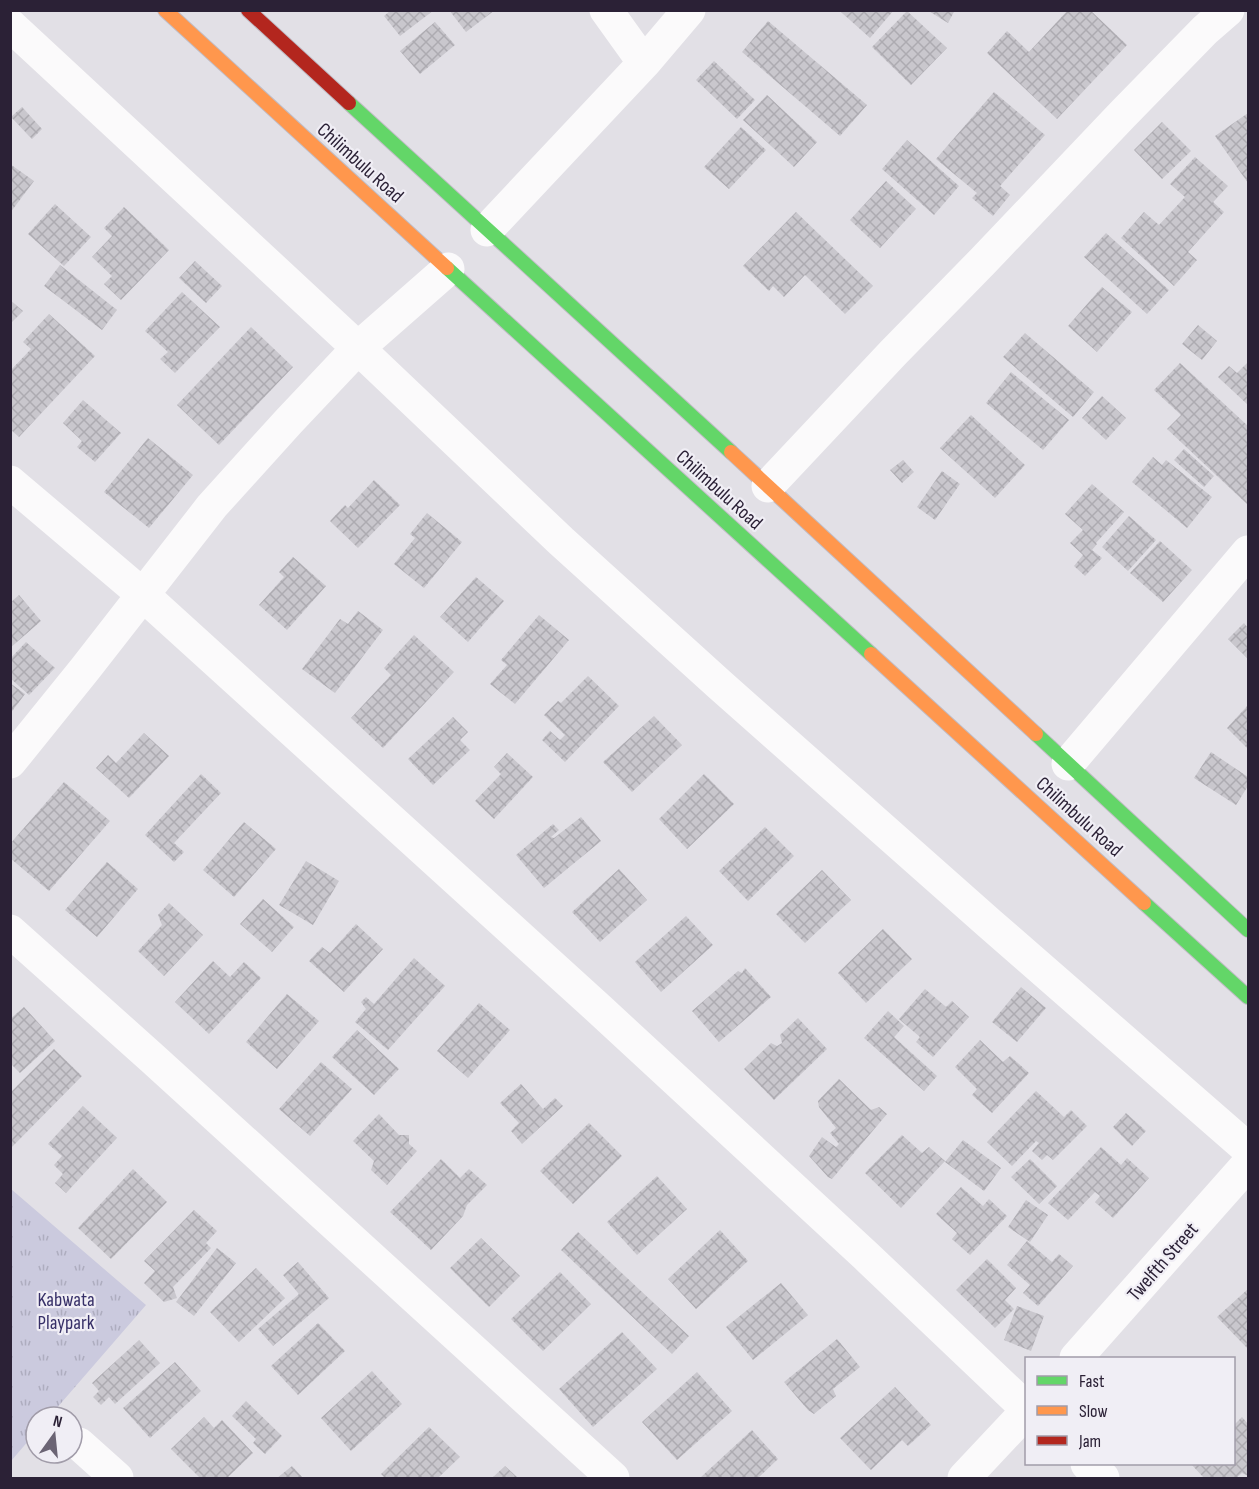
<svg xmlns="http://www.w3.org/2000/svg" width="1259" height="1489" font-family="'Sofia Sans Condensed',sans-serif">
  <defs>
    <pattern id="park-tufts" width="24" height="20" patternUnits="userSpaceOnUse" patternTransform="scale(1.5)"><rect width="24" height="20" fill="#cbcade"/><path d="M3 7l-1-3M5 7V3M7 7l1-3M15 17l-1-3M17 17v-4M19 17l1-3" fill="none" stroke="#aeadbf"/></pattern>
    <pattern id="building-cross-hatch" width="8" height="8" patternUnits="userSpaceOnUse" patternTransform="scale(1.5)"><rect width="8" height="8" fill="#c9c7cd"/><path d="M0 0l8 8M0 8l8-8" fill="none" stroke="#adabb1"/></pattern>
  </defs>
  <rect width="100%" height="100%" fill="#e2e0e6"/>
  <path fill="url(#park-tufts)" d="M11,1189L146,1305L49,1417H36V1432L11,1461Z"/>
  <path fill="url(#building-cross-hatch)" d="M391,10H434L400,36L384,16Z
    M449,10H495L466,32Z
    M842,10H894L870,38L841,12Z
    M927,10H955L948,23Z
    M1068,10H1090L1127,45L1057,119L987,53L1007,31L1029,52Z
    M907,11L947,48L911,85L872,47Z
    M768,21L867,105L840,136L742,52Z
    M435,22L455,45L420,74L400,51Z
    M714,61L755,100L737,119L696,80Z
    M994,92L1045,135L1000,186L1010,195L993,216L972,198L977,193L936,159Z
    M767,95L817,142L794,167L743,120Z
    M22,107L42,129L32,139L11,117Z
    M1248,113V183L1215,136Z
    M1162,122L1191,151L1162,179L1134,150Z
    M741,127L766,150L729,189L704,167Z
    M907,140L959,186L934,215L882,169Z
    M1195,157L1228,186L1213,202L1224,212L1188,252L1197,260L1174,286L1121,238L1144,212L1159,225L1185,197L1170,184Z
    M10,164L34,181L10,213Z
    M886,181L916,209L880,248L850,220Z
    M55,204L91,237L64,266L28,234Z
    M124,207L169,250L121,300L104,284L112,276L92,257L112,236L104,228Z
    M796,212L873,286L845,314L805,275L784,297L773,286L769,291L743,266Z
    M1106,233L1169,290L1147,314L1084,257Z
    M195,261L222,286L206,303L179,278Z
    M60,265L117,310L102,330L44,286Z
    M1102,287L1132,312L1097,352L1068,326Z
    M182,292L220,327L175,373L160,359L168,352L145,331Z
    M10,300L23,311L10,324Z
    M49,314L95,356L19,437L10,429V371L31,349L23,342Z
    M1198,325L1217,341L1202,360L1182,344Z
    M251,327L293,367L219,445L177,405Z
    M1025,333L1094,392L1073,417L1003,357Z
    M1248,362V405L1218,377L1229,366L1237,373Z
    M1180,363L1248,426V505L1167,429L1181,415L1154,390Z
    M1011,372L1069,420L1043,450L986,403Z
    M1102,396L1126,418L1106,440L1082,418Z
    M83,400L121,433L95,462L77,447L82,441L63,423Z
    M971,415L1025,465L995,498L940,448Z
    M148,438L193,475L149,528L104,492Z
    M1184,449L1214,476L1204,487L1174,460Z
    M1153,457L1162,465L1166,460L1212,497L1187,528L1132,482Z
    M903,460L914,472L902,483L890,470Z
    M942,471L960,484L935,520L917,507Z
    M374,480L400,505L358,548L330,521L345,505L348,508Z
    M1092,484L1124,512L1096,543L1097,544L1092,550L1102,558L1085,576L1074,566L1083,555L1070,543L1083,530L1065,514Z
    M427,513L462,542L424,588L394,564L415,538L410,534Z
    M1129,516L1156,540L1128,571L1102,547Z
    M1160,541L1192,570L1163,602L1130,573Z
    M293,557L326,586L287,630L259,605L284,577L279,572Z
    M476,577L504,601L468,642L440,617Z
    M19,595L41,621L10,648V603Z
    M358,611L383,630L335,693L302,669L340,619L348,624Z
    M539,615L569,640L515,704L490,684L507,665L501,660Z
    M1244,623L1248,628V659L1228,639Z
    M414,635L454,672L383,748L351,718L391,675L384,668Z
    M26,642L55,668L29,695L10,678V659Z
    M588,676L619,706L565,762L542,740L550,731L560,740L565,735L544,715L558,701L561,703Z
    M10,683L25,694L10,714Z
    M1248,705V749L1227,728Z
    M654,716L682,745L632,792L603,762Z
    M453,717L468,732L460,740L470,750L433,785L408,759Z
    M144,733L169,756L129,798L96,768L108,755L116,763Z
    M1211,752L1248,777V786L1236,805L1194,778Z
    M507,753L533,777L494,819L475,801L501,774L494,767Z
    M201,774L221,793L174,843L184,852L174,862L145,835Z
    M704,774L734,804L687,849L659,819Z
    M64,782L110,821L49,891L10,858V844Z
    M581,817L601,841L544,888L516,855L553,824L559,830L551,837L554,838Z
    M244,822L276,849L234,897L203,870Z
    M765,827L794,856L748,901L719,871Z
    M306,861L339,881L313,925L279,905Z
    M107,862L138,889L97,937L65,910Z
    M619,869L647,900L600,942L572,912Z
    M822,870L851,900L805,943L776,914Z
    M263,899L294,927L272,952L240,924Z
    M169,903L203,935L164,976L138,951L162,925L158,915Z
    M686,916L713,945L661,992L635,962Z
    M356,924L383,949L344,992L309,961L322,947L330,953Z
    M883,929L912,959L866,1003L838,973Z
    M414,958L445,986L388,1050L355,1022L366,1009L361,1002L366,997L374,1004Z
    M213,961L230,977L244,962L261,978L209,1034L175,1002Z
    M745,968L771,997L719,1042L692,1011L738,971L742,973Z
    M1021,987L1046,1008L1017,1042L992,1022Z
    M925,989L946,1007L952,1001L969,1017L933,1057L916,1042L920,1037L899,1019Z
    M287,994L319,1021L277,1069L246,1042Z
    M479,1003L510,1030L468,1078L437,1051Z
    M24,1007L55,1041L20,1073L10,1063V1019Z
    M888,1011L904,1026L894,1037L937,1076L924,1091L864,1038Z
    M798,1018L827,1049L774,1100L744,1069L771,1043L777,1046L782,1043L780,1035Z
    M357,1030L399,1069L374,1095L332,1057Z
    M980,1040L1003,1062L1010,1056L1029,1073L992,1113L972,1095L977,1089L955,1067Z
    M54,1049L82,1076L10,1149V1093Z
    M321,1062L352,1089L310,1136L279,1109Z
    M839,1079L871,1110L879,1107L887,1114L832,1179L828,1177L809,1156L822,1137L836,1147L839,1144L830,1133L836,1128L819,1107L818,1101Z
    M521,1084L543,1109L555,1098L563,1106L522,1144L511,1131L519,1123L500,1103Z
    M1036,1091L1064,1117L1071,1110L1087,1126L1053,1160L1047,1155L1042,1160L1032,1151L1039,1143L1036,1141L1012,1166L987,1142Z
    M83,1106L117,1138L66,1193L55,1183L63,1174L54,1165L62,1156L48,1144Z
    M1126,1113L1146,1131L1132,1146L1113,1127Z
    M379,1114L399,1135H409V1144L417,1151L387,1185L371,1170L374,1161L353,1141Z
    M589,1123L622,1156L573,1204L540,1171Z
    M902,1135L922,1153L929,1147L945,1161L901,1208L865,1173Z
    M963,1140L1001,1168L984,1191L945,1162Z
    M1101,1147L1121,1165L1127,1158L1149,1178L1113,1218L1095,1202L1100,1196L1095,1192L1068,1220L1048,1203Z
    M441,1159L460,1178L469,1169L487,1185L467,1205L463,1216L431,1250L390,1212Z
    M1030,1159L1057,1186L1039,1204L1011,1177Z
    M133,1169L167,1202L111,1259L78,1228Z
    M657,1176L687,1209L637,1255L607,1222Z
    M961,1187L983,1206L989,1199L1007,1216L970,1255L952,1239L957,1233L936,1214Z
    M1026,1200L1048,1215L1030,1242L1008,1227Z
    M194,1210L217,1231L206,1243L211,1248L173,1287L177,1298L164,1302L144,1283L155,1271L144,1261Z
    M720,1230L748,1261L696,1309L668,1279Z
    M578,1232L689,1336L672,1354L561,1250Z
    M481,1238L520,1276L489,1307L450,1268Z
    M1027,1241L1052,1262L1059,1254L1073,1266L1038,1306L1023,1293L1030,1285L1007,1265Z
    M217,1248L236,1263L194,1316L176,1302Z
    M987,1259L1016,1288L1005,1300L1014,1309L995,1328L956,1290Z
    M298,1262L329,1298L273,1346L258,1329L299,1294L283,1275Z
    M256,1268L285,1298L239,1342L210,1312Z
    M560,1272L591,1304L543,1351L511,1319Z
    M781,1283L808,1315L753,1360L726,1327Z
    M1248,1289V1347L1247,1348L1217,1317Z
    M1017,1306L1044,1316L1031,1351L1004,1340Z
    M318,1323L345,1351L298,1395L271,1366Z
    M622,1332L657,1369L593,1427L559,1389Z
    M837,1339L860,1367L833,1389L836,1396L814,1414L808,1410L784,1382Z
    M139,1340L160,1363L115,1404L109,1397L101,1405L93,1397L99,1391L92,1383Z
    M175,1362L201,1391L150,1438L123,1408Z
    M372,1371L402,1404L351,1451L321,1418Z
    M697,1372L732,1411L677,1460L642,1422Z
    M895,1387L931,1425L908,1446L902,1440L871,1470L840,1438Z
    M246,1401L282,1436L265,1454L253,1443L256,1439L232,1416Z
    M204,1417L214,1428L222,1420L253,1453L227,1478H200L171,1449Z
    M1242,1417L1248,1424V1476L1242,1473L1236,1478H1204L1191,1464H1234V1425Z
    M429,1427L460,1457L438,1478H385L381,1474Z
    M752,1430L778,1459L758,1478H703L701,1477Z
    M292,1466L303,1478H277Z
    M505,1466L518,1478H492Z"/>
  <g fill="none" stroke-linecap="round" stroke-linejoin="round">
    <g stroke="#c0bcc5" stroke-width="16">
      <path id="fast" d="M349,103L731,452
        M447,268L871,654
        M1036,734L1248,930
        M1144,903L1248,997"/>
    </g>
    <g stroke="#c0bcc5" stroke-width="16">
      <path id="slow" d="M165,10L447,268
        M731,452L1036,734
        M871,654L1144,903"/>
    </g>
    <g stroke="#c0bcc5" stroke-width="16">
      <path id="jam" d="M248,10L349,103"/>
    </g>
    <path stroke="#fbfafb" stroke-width="33" d="M606,10L644,63
      M10,25L358,348L561,541L720,685L990,924L1248,1149
      M487,230L644,63L689,10
      M10,482L142,594L599,1009L865,1255L1026,1408
      M768,486L893,353L982,262L1122,115L1205,30L1228,10
      M10,762L85,669L212,506L289,421L358,348L448,269
      M1068,764L1248,552
      M10,931L152,1058L613,1478
      M1076,1358L1248,1164
      M79,1444L117,1478
      M1087,1464L1103,1478
      M964,1478L1026,1412"/>
    <use href="#fast" stroke="#63d668" stroke-width="14"/>
    <use href="#slow" stroke="#ff974d" stroke-width="14"/>
    <use href="#jam" stroke="#b3261e" stroke-width="14"/>
  </g>
  <g text-anchor="middle" dominant-baseline="central" stroke-width="4.5" stroke-linejoin="round" paint-order="stroke">
    <g font-size="20" fill="#2b2136" stroke="#f0eef5">
      <text transform="translate(360 163) rotate(42)">Chilimbulu Road</text>
      <text transform="translate(719 490) rotate(42)">Chilimbulu Road</text>
      <text transform="translate(1079 817) rotate(42)">Chilimbulu Road</text>
      <text transform="translate(1163 1262) rotate(-49)">Twelfth Street</text>
    </g>
    <g font-size="20" fill="#373068" stroke="#f0eef5">
      <text x="66" y="1300">Kabwata<tspan x="66" dy="23">Playpark</tspan></text>
    </g>
  </g>
  <rect width="1259" height="1489" fill="none" stroke="#2b2136" stroke-width="24"/>
  <rect x="1025" y="1357" width="210" height="108" fill="#f0eef5" stroke="#a19ca9" stroke-width="1.5"/>
  <rect x="1037" y="1376" width="30" height="9" fill="#63d668" stroke="#a19ca9" stroke-width="1.5"/>
  <text x="1079" y="1387" font-size="18" fill="#2b2136">Fast</text>
  <rect x="1037" y="1406" width="30" height="9" fill="#ff974d" stroke="#a19ca9" stroke-width="1.5"/>
  <text x="1079" y="1417" font-size="18" fill="#2b2136">Slow</text>
  <rect x="1037" y="1436" width="30" height="9" fill="#b3261e" stroke="#a19ca9" stroke-width="1.5"/>
  <text x="1079" y="1447" font-size="18" fill="#2b2136">Jam</text>
  <g transform="translate(54 1435) rotate(15)"><circle r="28" fill="#f0eef5" stroke="#a19ca9" stroke-width="1.5"/>
  <path d="M0-4.5L10 22L0 15L-10 22Z" fill="#6b6474"/>
  <text y="-9" font-size="16" font-weight="bold" text-anchor="middle" fill="#2b2136">N</text>
  </g>
</svg>
